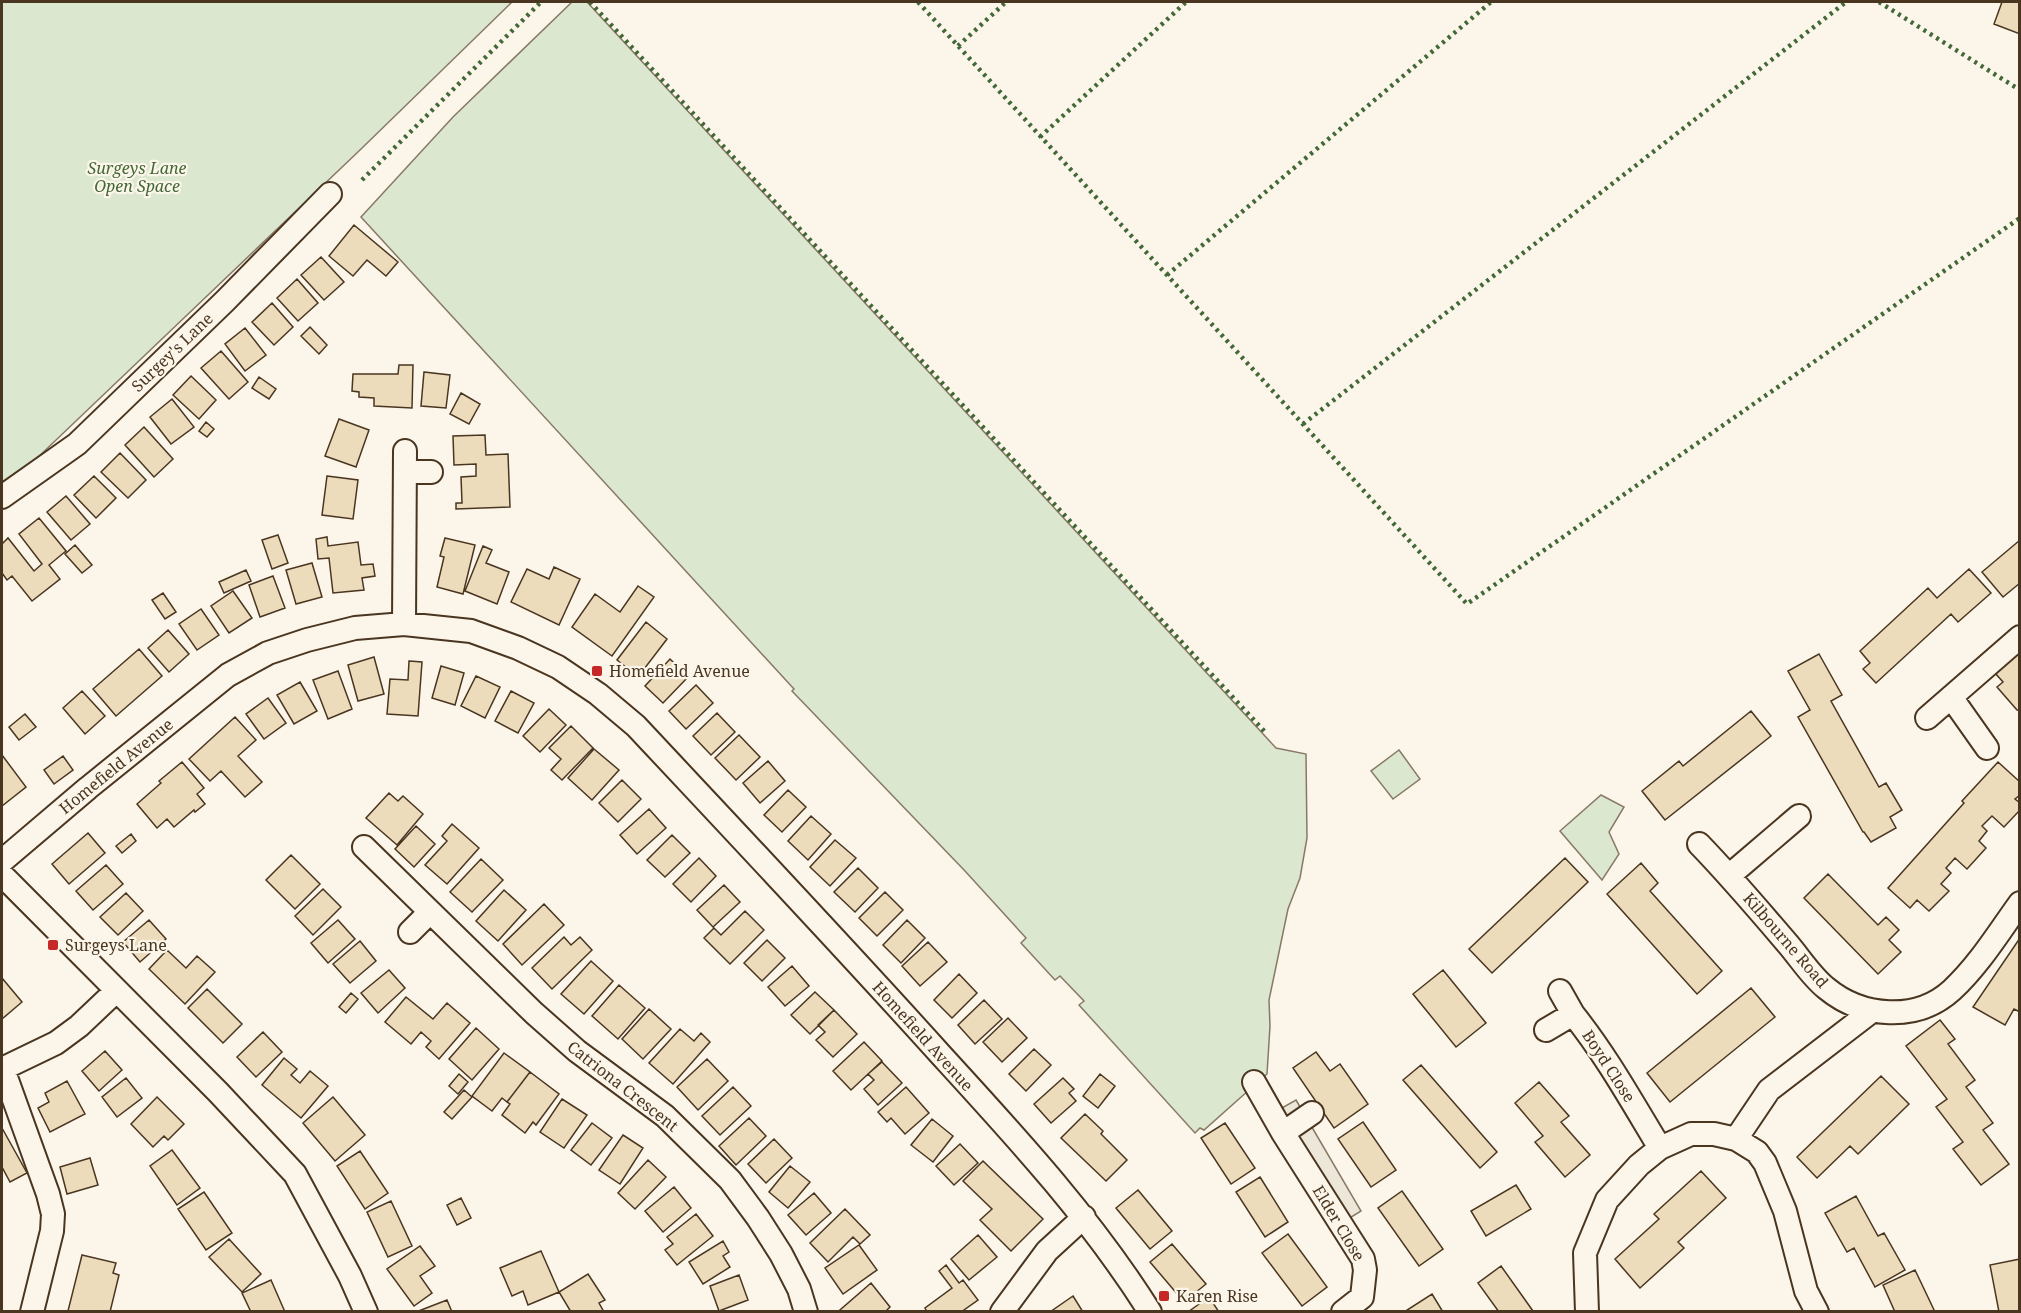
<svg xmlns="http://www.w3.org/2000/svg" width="2021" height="1313" font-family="'Noto Serif',serif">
  <rect width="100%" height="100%" fill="#fbf6e9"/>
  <path fill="#dce7d0" stroke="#887966" stroke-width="1.5" d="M2,2H512L360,150L33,462L2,484Z
    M572,2H587L1276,748L1306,754L1307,838L1300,878L1288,909L1269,1000L1270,1026L1267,1074L1204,1130L1200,1128L1195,1133L1079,1005L1084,1001L1060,976L1055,980L1021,943L1026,938L965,871L792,691L794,689L361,217L453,117Z
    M1399,750L1420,779L1393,799L1371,771Z
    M1601,795L1624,807L1609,832L1619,854L1602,880L1560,831Z"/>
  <path fill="#ede7d9" stroke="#887966" stroke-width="1.5" d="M1296,1100L1361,1211L1345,1221L1280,1109Z"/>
  <path fill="#ecdcbc" stroke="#4a3520" stroke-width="1.5" d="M2002,2H2020V34L1994,24Z
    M354,225L398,262L386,276L367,260L353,276L329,256Z
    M321,257L344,282L324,300L301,275Z
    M297,279L318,303L298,321L277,298Z
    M272,303L293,327L274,345L252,322Z
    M310,327L327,345L319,354L301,336Z
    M245,328L266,355L245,371L225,344Z
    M221,351L248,382L229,399L201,368Z
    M399,365H413L412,408L374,406V398L359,397V392L352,391L353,374H398Z
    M424,372L450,375L446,408L421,406Z
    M191,376L216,400L199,419L173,395Z
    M259,377L276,389L269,399L252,388Z
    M461,393L480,404L469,424L450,414Z
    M172,399L194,427L171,444L150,417Z
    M339,419L369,430L356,467L325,456Z
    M206,422L214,429L207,437L199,431Z
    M144,427L173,459L154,477L125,445Z
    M485,435L486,455L508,454L510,507L456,509V503H462L461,477L476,476V464L454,465L453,436Z
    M120,453L146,480L128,498L101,472Z
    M94,476L116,498L96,518L74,495Z
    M327,476L358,480L353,519L322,515Z
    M66,496L90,524L71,540L47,512Z
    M39,518L66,551L49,565L60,579L32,601L12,576L7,580L2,573V544L8,538L34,571L42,564L19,534Z
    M278,535L288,563L272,569L262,540Z
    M327,537L328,546L358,542L361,565L373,564L375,576L362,578L364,590L333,593L329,558L318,559L316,539Z
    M445,538L475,545L463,594L437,587L444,557L440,556Z
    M2020,540V583L2003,597L1982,572Z
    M75,545L92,565L82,573L65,554Z
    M483,546L492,550L486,563L509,572L497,604L465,591Z
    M312,563L322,597L296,604L286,570Z
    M554,567L580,579L559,625L511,602L527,569L549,579Z
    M1969,569L1991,593L1958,622L1951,614L1876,683L1863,669L1870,663L1860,651L1928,588L1937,598Z
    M246,570L251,581L224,593L219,582Z
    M273,576L285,608L260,617L249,585Z
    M638,586L654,597L612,656L572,627L595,594L620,612Z
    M233,591L252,618L229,633L211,606Z
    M163,593L176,612L165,619L152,600Z
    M201,609L219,635L197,650L179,624Z
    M646,622L667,639L638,677L617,660Z
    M168,630L189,654L169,672L148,648Z
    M139,649L162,676L116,716L93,689Z
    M2018,653L2020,655V710H2017L1997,687L2003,682L1995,673Z
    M1819,654L1842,695L1831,701L1879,787L1886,783L1902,810L1890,817L1896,828L1871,842L1864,832H1863L1798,717L1810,710L1788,671Z
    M374,657L384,694L358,701L348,665Z
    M670,659L688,677L663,703L645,686Z
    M409,661L422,662L418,716L387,714L390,679L408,680Z
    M441,666L464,673L455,705L432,698Z
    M338,671L352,709L328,719L313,680Z
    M476,676L500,687L485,718L461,706Z
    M300,682L317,711L294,724L277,695Z
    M696,685L713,703L686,729L669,711Z
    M82,691L105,716L85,734L63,708Z
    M511,691L534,703L518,733L495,721Z
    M268,698L286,723L264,739L246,714Z
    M549,709L566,725L540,752L523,736Z
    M1751,711L1771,736L1665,820L1642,791L1679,761L1683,766Z
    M717,713L735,732L711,755L693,736Z
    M25,714L36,727L19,740L9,727Z
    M235,717L256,740L238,756L262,782L245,797L221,771L210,781L189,759Z
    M571,726L593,748L562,780L551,770L561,759L549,748Z
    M739,735L760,757L736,780L715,758Z
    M594,749L619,770L592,800L568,778Z
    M2,755L26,787L2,806Z
    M63,756L73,770L54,784L44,770Z
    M768,761L785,781L760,803L743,783Z
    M182,762L204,788L197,794L205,804L195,812L194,810L174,827L167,819L157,828L137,804L161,783L159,781Z
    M1998,762L2020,782V795L2015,799L2020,803V810L2004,827L1992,816L1982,826L1987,831L1979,841L1986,848L1967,869L1955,858L1946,868L1951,873L1941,884L1949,891L1929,911L1917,900L1910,908L1888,888L1964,803L1962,801Z
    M622,780L641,799L618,822L599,803Z
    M788,790L806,807L782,832L764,815Z
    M389,793L398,801L403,796L423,814L397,845L366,818Z
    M649,809L666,828L637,854L620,835Z
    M811,816L831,834L808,860L788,841Z
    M452,824L479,848L447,884L425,865L447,841L442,836Z
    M416,826L435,844L414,867L395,849Z
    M88,833L105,853L69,884L52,864Z
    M131,834L136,841L122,853L116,846Z
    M672,835L690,853L665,877L647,860Z
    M835,840L856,858L830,886L810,867Z
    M291,855L320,884L295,909L266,880Z
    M699,858L716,876L691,902L673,884Z
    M1565,858L1588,882L1492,973L1469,949Z
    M481,859L503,880L472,912L450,892Z
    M1641,863L1658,883L1650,891L1722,971L1697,994L1607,894Z
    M106,865L123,884L93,910L76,891Z
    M858,868L878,888L855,912L834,892Z
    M1828,874L1878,925L1886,917L1899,930L1889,940L1901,952L1878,974L1804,898Z
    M724,885L740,902L713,927L697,910Z
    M323,889L341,907L313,935L295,916Z
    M504,890L526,910L498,941L476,921Z
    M885,892L903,910L877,936L859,918Z
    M126,893L143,911L118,935L100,917Z
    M544,904L564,925L522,965L503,944Z
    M745,911L764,930L730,964L704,938L714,928L721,935Z
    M149,920L166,939L140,962L123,942Z
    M338,920L355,939L328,963L311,943Z
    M907,920L925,938L901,963L883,945Z
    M564,937L571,945L580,937L592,950L552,989L532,968Z
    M2020,938V1012L2014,1009L2005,1025L1973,1007Z
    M767,940L785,958L762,981L744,963Z
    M360,941L376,961L350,983L333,964Z
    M928,942L947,962L920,986L902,966Z
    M167,950L186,968L197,956L215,972L185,1004L149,969Z
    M591,961L613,981L584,1014L561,994Z
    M792,966L809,986L785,1006L768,987Z
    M389,970L405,988L378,1013L361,993Z
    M1443,970L1486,1023L1456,1047L1413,994Z
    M959,974L977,993L952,1018L934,1000Z
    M2,978L22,1002L2,1019Z
    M619,985L645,1008L618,1039L592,1016Z
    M1751,988L1775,1017L1670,1102L1647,1073Z
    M207,989L242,1024L223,1043L188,1008Z
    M815,992L834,1010L810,1034L791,1015Z
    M351,993L358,999L346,1013L339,1007Z
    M406,997L433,1019L447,1003L470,1023L439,1059L426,1047L431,1041L421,1032L411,1044L385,1022Z
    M984,1000L1002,1019L975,1044L958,1025Z
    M649,1009L671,1029L643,1059L622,1039Z
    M834,1010L857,1034L833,1057L816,1040L825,1032L818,1025Z
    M1008,1018L1027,1038L1002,1062L983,1042Z
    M1940,1020L1955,1039L1948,1044L1975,1080L1966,1087L1993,1123L1983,1130L2009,1164L1981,1185L1953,1149L1963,1142L1936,1107L1947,1099L1906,1046Z
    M476,1028L499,1049L472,1080L449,1059Z
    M680,1029L694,1041L701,1033L710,1042L673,1084L649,1063Z
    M263,1032L282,1052L256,1077L237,1057Z
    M864,1042L882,1061L851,1090L833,1071Z
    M1034,1049L1051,1065L1026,1091L1009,1074Z
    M105,1051L122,1070L99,1091L82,1071Z
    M1316,1052L1330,1071L1340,1064L1368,1104L1334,1128L1293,1068Z
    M504,1053L530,1072L507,1102L502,1098L492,1111L472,1096Z
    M284,1058L297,1069L291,1075L300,1083L310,1071L328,1086L301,1118L262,1085Z
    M707,1059L728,1081L698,1110L677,1087Z
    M882,1062L902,1083L878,1105L864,1089L874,1080L868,1074Z
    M1421,1065L1497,1152L1480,1168L1403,1080Z
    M530,1072L559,1094L536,1125L533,1122L525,1133L502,1115L510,1104L507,1102Z
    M459,1074L468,1082L458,1094L449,1086Z
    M1100,1074L1115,1086L1098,1108L1083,1096Z
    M1881,1076L1909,1104L1858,1154L1850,1146L1817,1178L1797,1157Z
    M126,1078L142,1098L117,1117L102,1097Z
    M1063,1078L1074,1089L1069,1093L1076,1101L1051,1123L1034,1104Z
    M67,1081L85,1114L50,1132L38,1108L49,1102L45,1093Z
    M1539,1082L1569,1116L1561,1122L1590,1155L1565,1177L1535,1142L1543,1136L1515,1103Z
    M733,1087L751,1106L720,1135L702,1116Z
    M906,1087L929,1113L905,1134L891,1118L887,1122L878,1112Z
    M464,1090L472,1097L452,1119L444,1112Z
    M157,1097L184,1124L168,1140L164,1136L153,1147L131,1124Z
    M333,1097L365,1135L335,1161L303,1123Z
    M562,1099L587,1115L564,1148L540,1132Z
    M1085,1114L1103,1131L1101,1134L1127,1160L1106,1181L1061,1138Z
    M749,1118L766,1136L736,1165L719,1146Z
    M932,1119L953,1136L933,1162L911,1145Z
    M1363,1122L1396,1170L1371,1187L1338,1139Z
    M592,1123L612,1138L591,1165L571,1150Z
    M1225,1123L1255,1168L1231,1184L1201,1138Z
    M2,1128L27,1173L10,1182L2,1167Z
    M623,1135L643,1148L620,1184L599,1170Z
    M774,1139L792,1158L766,1183L748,1164Z
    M960,1144L978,1163L954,1185L936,1166Z
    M172,1150L200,1188L177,1205L150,1166Z
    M360,1151L388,1193L365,1209L337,1166Z
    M90,1158L98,1185L67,1194L60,1167Z
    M648,1160L666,1177L635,1209L618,1193Z
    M983,1161L1043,1219L1011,1251L980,1220L992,1209L963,1181Z
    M790,1166L810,1182L788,1208L769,1192Z
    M1701,1171L1726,1198L1678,1242L1684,1248L1640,1288L1615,1259L1659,1219L1654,1214Z
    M1260,1177L1288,1222L1265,1237L1236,1192Z
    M1516,1185L1531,1209L1486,1236L1471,1211Z
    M674,1187L691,1208L663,1232L645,1211Z
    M1138,1190L1172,1231L1150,1249L1116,1208Z
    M1402,1191L1443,1249L1419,1266L1378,1208Z
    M204,1192L232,1233L206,1250L178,1209Z
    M814,1193L831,1213L806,1235L788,1215Z
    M1856,1196L1878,1236L1884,1233L1905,1270L1875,1287L1854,1248L1847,1252L1825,1213Z
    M461,1198L471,1218L457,1225L447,1205Z
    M391,1201L412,1246L388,1257L367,1212Z
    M845,1209L870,1235L860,1244L853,1237L828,1262L810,1243Z
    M696,1214L713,1236L677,1265L665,1250L673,1244L667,1237Z
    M1288,1234L1327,1287L1302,1306L1262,1253Z
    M978,1235L997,1257L969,1280L951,1259Z
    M229,1239L261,1274L242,1292L209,1257Z
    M723,1241L729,1252L723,1256L730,1267L703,1284L689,1262Z
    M1172,1244L1206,1284L1184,1302L1150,1262Z
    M859,1245L877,1270L843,1294L825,1268Z
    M420,1246L435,1266L420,1276L432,1293L414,1306L387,1269Z
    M541,1251L559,1292L528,1305L523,1291L512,1296L500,1268Z
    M82,1255L116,1263L113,1273L119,1275L110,1312L68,1311Z
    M2020,1259V1312H1999L1990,1265Z
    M946,1265L959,1283L963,1280L978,1300L964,1310L965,1312H927L925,1308L952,1288L939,1271Z
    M1501,1266L1533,1311L1532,1312H1499L1478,1283Z
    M1915,1270L1935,1312H1895L1883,1285Z
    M588,1274L605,1300L599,1303L604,1312H571L559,1292Z
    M739,1275L748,1300L719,1311L710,1286Z
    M271,1280L285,1312H251L242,1293Z
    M871,1283L890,1307L885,1312H841L840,1310Z
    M1432,1294L1443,1312H1404Z
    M1073,1296L1083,1312H1050Z
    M1209,1297L1219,1312H1188Z
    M447,1300L452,1312H416Z"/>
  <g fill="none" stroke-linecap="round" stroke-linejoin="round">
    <g stroke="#4a3520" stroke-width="26">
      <path id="street" d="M405,472H431
        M2,497L77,444L225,301L330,194
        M404,624L405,451
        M1951,697L1987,748
        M1927,718L2020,637
        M1699,844C1730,876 1758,909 1787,943C1800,958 1811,976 1826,988C1862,1018 1917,1022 1952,990C1979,965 1999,932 2020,903
        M364,847L534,1013L577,1051L665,1116L730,1180L758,1218L781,1254L799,1289L806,1312
        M2,861L88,788L228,675L268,653L307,640L355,628L404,624L471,631L518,648L558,667L598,694L636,726C738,835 841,944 941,1055C1016,1137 1091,1218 1150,1312
        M2,875L218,1092L295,1174L350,1276L366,1312
        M1730,875L1799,816
        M410,932L430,912
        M1560,991L1573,1014
        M1546,1030L1573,1014C1606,1055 1632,1102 1660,1148
        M2,1069L56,1043L79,1026L116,991
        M3,1069L48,1194L53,1214L52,1231L32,1312
        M1254,1082L1283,1133L1363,1259L1365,1270L1362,1297L1343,1312
        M1283,1133L1312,1113
        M1736,1139L1769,1090L1872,1011
        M1002,1312L1047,1251L1084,1217
        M1587,1312L1585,1253L1607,1200L1639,1165L1660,1148L1691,1134H1714L1736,1139L1757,1152L1765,1163L1785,1211L1806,1291L1817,1312"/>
    </g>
    <use href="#street" stroke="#fbf6e9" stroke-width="22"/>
    <path stroke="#436837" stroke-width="4.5" stroke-dasharray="3 4.5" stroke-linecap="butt" d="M590,2L1265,732
      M918,2L1467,604L2020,218
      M1879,2L2020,90
      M958,46L1006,2
      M1040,137L1186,2
      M362,180L541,2
      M1167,275L1491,2
      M1303,424L1846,2"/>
  </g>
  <g fill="#c62828" stroke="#fbf6e9" stroke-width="2">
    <rect x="591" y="665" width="12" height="12" rx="3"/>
    <rect x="47" y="939" width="12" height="12" rx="3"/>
    <rect x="1158" y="1290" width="12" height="12" rx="3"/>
  </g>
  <g text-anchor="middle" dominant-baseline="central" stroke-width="4.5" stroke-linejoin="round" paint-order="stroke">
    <g font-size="16" font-style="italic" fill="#436837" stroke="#fbf6e9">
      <text x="137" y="168">Surgeys Lane<tspan x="137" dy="18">Open Space</tspan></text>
    </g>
    <g font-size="16" fill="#4a3520" stroke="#fbf6e9">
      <text transform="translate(172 352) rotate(-44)">Surgey's Lane</text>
      <text transform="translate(116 766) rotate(-39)">Homefield Avenue</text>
      <text transform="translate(1786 940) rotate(49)">Kilbourne Road</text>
      <text transform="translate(923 1036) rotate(48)">Homefield Avenue</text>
      <text transform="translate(1609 1066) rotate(57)">Boyd Close</text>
      <text transform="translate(623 1086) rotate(38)">Catriona Crescent</text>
      <text transform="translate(1339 1223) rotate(59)">Elder Close</text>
    </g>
    <g font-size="16" fill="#4a3520" stroke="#fbf6e9" text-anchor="start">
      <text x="609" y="671">Homefield Avenue</text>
      <text x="65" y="945">Surgeys Lane</text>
      <text x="1176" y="1296">Karen Rise</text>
    </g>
  </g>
  <rect width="2021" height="1313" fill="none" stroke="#4a3520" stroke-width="6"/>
</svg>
